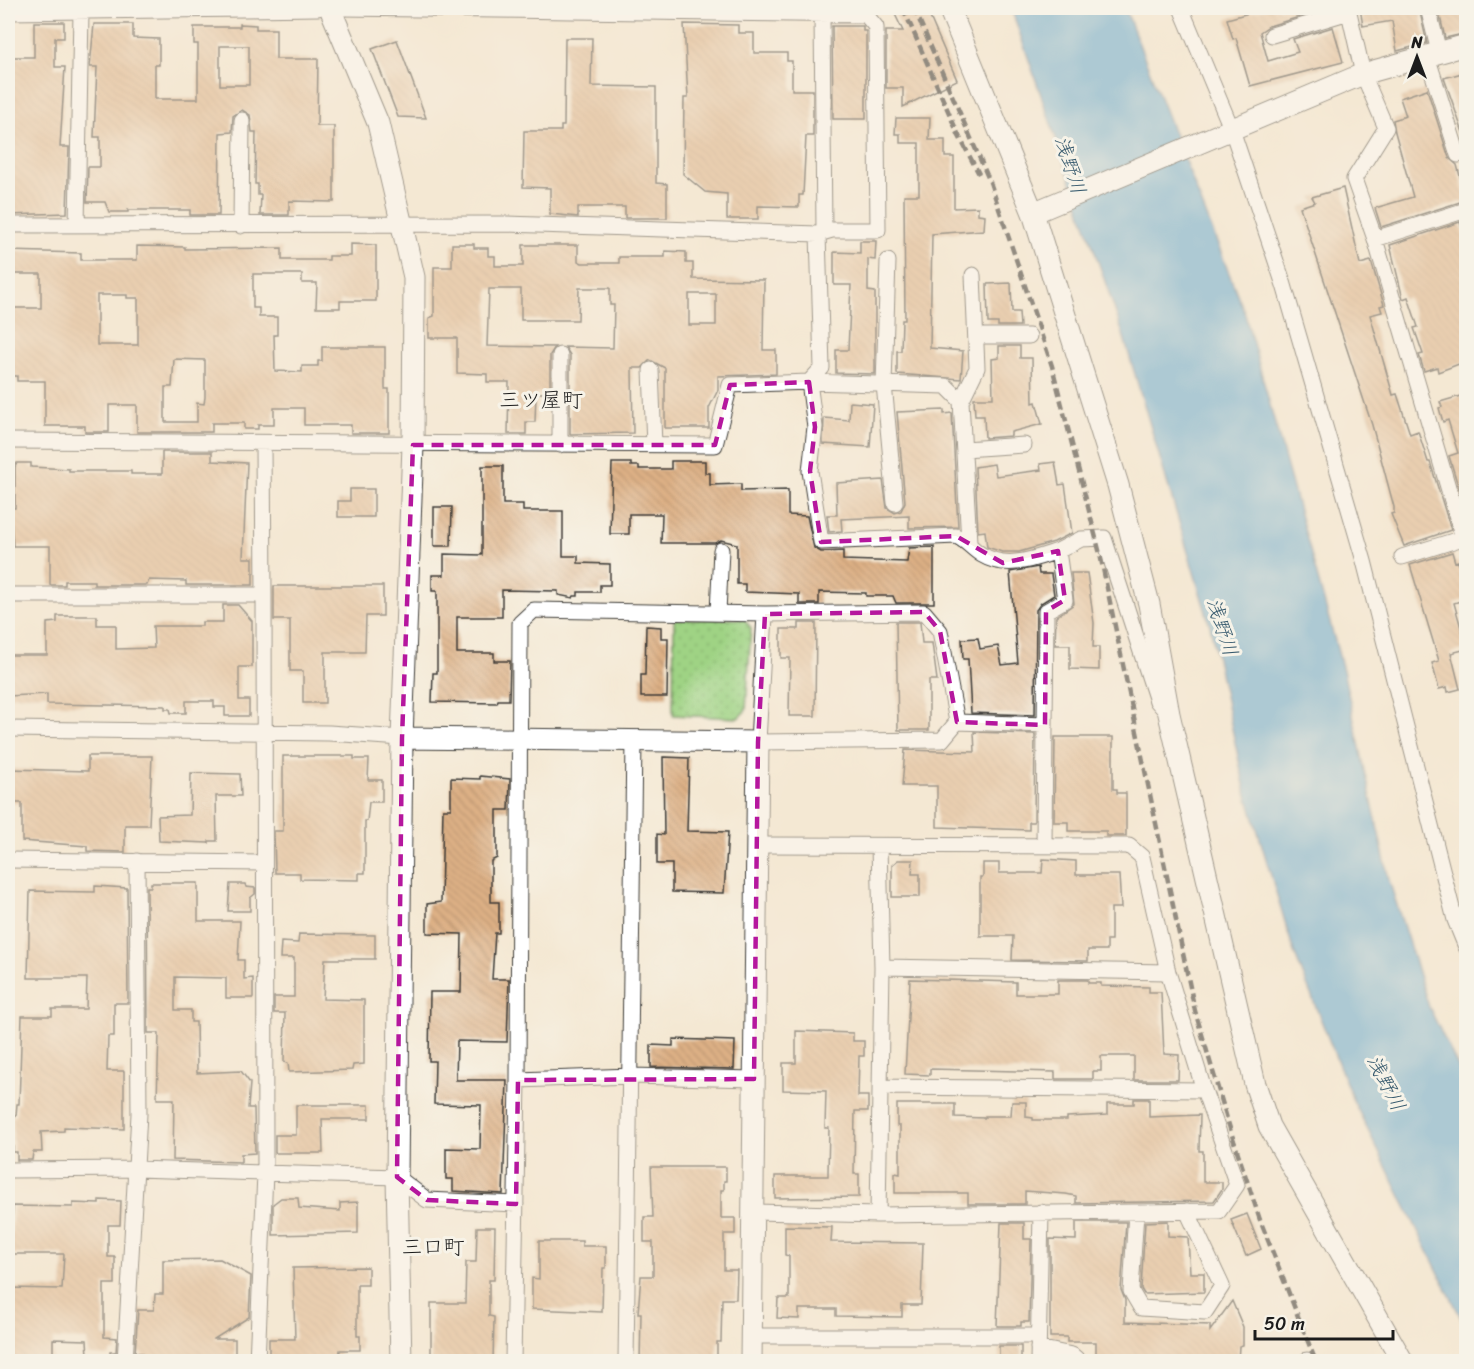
<svg xmlns="http://www.w3.org/2000/svg" width="1474" height="1369" font-family="Sriracha,'Klee One',sans-serif">
  <defs>
    <pattern id="park-dots" width="8" height="8" patternUnits="userSpaceOnUse" patternTransform="scale(1.5)"><rect width="8" height="8" fill="#9fd384"/><path d="M2 2h.1M6 6h.1" fill="none" stroke="#88b571" stroke-width="1.8" stroke-linecap="round"/></pattern>
    <pattern id="building-back-hatch" width="6" height="6" patternUnits="userSpaceOnUse" patternTransform="scale(1.5)"><rect width="6" height="6" fill="#ddb085"/><path d="M-1 5l2 2M0 0l6 6M5-1l2 2" fill="none" stroke="#bd9772"/></pattern>
  </defs>
  <rect width="100%" height="100%" fill="#f7f3e8"/>
  <filter id="ink" filterUnits="userSpaceOnUse"><feTurbulence type="fractalNoise" baseFrequency=".0167" numOctaves="2"/><feDisplacementMap in="SourceGraphic" scale="12" xChannelSelector="R" yChannelSelector="G"/><feConvolveMatrix kernelMatrix="1 2 1 2 8 2 1 2 1" color-interpolation-filters="sRGB"/></filter>
  <filter id="wash" filterUnits="userSpaceOnUse"><feTurbulence type="fractalNoise" baseFrequency=".008" numOctaves="4" result="noise"/><feDisplacementMap in="SourceGraphic" scale="24" xChannelSelector="R" yChannelSelector="G"/><feGaussianBlur stdDeviation="1.35" result="paint"/><feColorMatrix in="noise" values="0 0 0 0 0 0 0 0 0 0 0 0 0 0 0 0 0 1.4 0 .05"/><feComposite in="paint" operator="in"/></filter>
  <g filter="url(#wash)">
    <rect width="100%" height="100%" fill="#f4e8d3"/>
    <path fill="url(#park-dots)" stroke="#5e7850" stroke-width="1.5" d="M674,619H744L751,628L746,710L738,718L673,715Z"/>
    <path fill="#59a5d2" stroke="#3a6077" stroke-width="1.5" d="M1011,8H1125L1245,314L1343,670L1389,880L1429,1007L1466,1083V1328L1352,1098L1294,952L1245,789L1210,626L1122,331Z"/>
    <g id="blocks">
      <path fill="url(#building-back-hatch)" fill-rule="evenodd" d="M892,8H926L957,80L903,107V88H886V31H903Z
        M1267,8H1330L1269,26L1260,32L1268,61L1298,52L1293,39L1333,27L1343,62L1250,86L1236,38L1233,39L1227,19Z
        M1360,8H1419L1427,43L1397,51L1392,21L1363,26Z
        M1438,8H1467V33L1445,38Z
        M34,22H64V38H55V67H65L60,147H69L67,213L8,215V57H34Z
        M94,24H133V38L159,39V65H155V99H198V44H194V27H240V24L256,25V29H276V59H318L317,126H334V202L289,201V215H260L261,195H258V184H255L256,132H252L250,115L242,110L233,116L232,132L220,133L219,215H190V210H128V212H109L105,202H87L88,167H100V137H94L97,67H90ZM220,46H249V85H220Z
        M684,24L738,25V33H754V53H787V61H792V90H813V136H806L803,195H799V207L758,206V219H727V194L705,192L683,174L684,98H688Z
        M832,26H863V31H866V119H833Z
        M565,38H592L591,86L656,87V183L667,184V218H625V207H578V217L550,214V188L523,187L524,131H561V126H564Z
        M397,40L426,118L398,117L372,49Z
        M1462,73L1467,86V144L1444,78Z
        M1427,89L1449,158L1457,165L1467,202H1460L1381,227L1375,208L1413,197L1395,132L1393,120L1406,116L1400,98Z
        M896,118H930L929,140H945V157H954V208L978,207V214L985,215L984,230L932,234L930,348L963,351L961,379L897,374V351H901L902,320H905L904,195H919V143H900V134H895Z
        M1343,188L1360,264L1371,261L1384,305L1380,306L1382,312L1370,315L1393,395L1397,394L1410,434L1418,431L1428,462H1430L1451,530L1404,546L1391,514L1394,513V507L1372,425L1300,207L1315,202L1312,197Z
        M1460,222L1467,244V361L1438,372L1437,367L1424,371L1419,355L1423,354L1414,328L1418,327L1408,297L1403,299L1390,245Z
        M860,241H876L875,260L868,259V291L875,292V374L836,373V350H848L851,285H834V252L860,253Z
        M351,244L376,245V301H340V308H316L317,283H302V274H253V308H259V317H277V335H274L275,371L302,372V366H318V361H322V347H385V389H389V433H351V425H304V408H274V425H258V429H244V423H212V432H137V405H109V432H85V426H45V381H17V376H8V308H41V274H8V251L81,253V260H137V246L185,247V249L282,248V260H329V256H351ZM97,295H127V298H138V345H97ZM174,359L205,360V397L204,404L197,403V422H165V387H172Z
        M452,244H474V248H488V256H495V266H523V245H578V261L582,263H619V257H665V251L686,252V263H693V279L764,280L763,350H776V374L718,376V390L709,408V428H665V368L650,360L642,368H632L633,433L570,434V355L565,347L613,348L614,305H610V288H579L578,320H521V289H489L487,346L555,347L550,355V393H536L535,422H526V434H508L509,382H487V374L457,373V338H429V318L434,316V267H452ZM689,294H716V325H689Z
        M1011,283L1012,312H1019L1020,326H998V323H988L987,284Z
        M999,346H1020V358H1032L1033,403L1036,402L1042,424L1011,432V436L985,438L984,416H975L974,398H993L992,359L999,358Z
        M1467,394V515L1449,456L1458,453L1448,420L1443,422L1439,408L1442,407L1440,402Z
        M850,402L873,404L870,447L823,444L824,418L849,420Z
        M944,410V414L952,413L958,527L909,528V516L841,519L842,531L829,532L827,515H837L836,483L883,480L887,508L895,513L901,511L905,502L897,412Z
        M162,452H212V461L247,463L243,558H253V585H186V581L149,580L147,585H94V581H65V585H50V546H13L10,508H15V467L17,463H31V467L69,469V471H131V474H162Z
        M671,461H705V473H710V485L741,484V491L788,490V515L807,516L814,548L821,552L843,551V560L907,562L909,548L934,547V603H896L893,596H866V593L819,592V604H799V594L745,592V584H737V544L721,540L715,543H661L662,514H629V534H610L612,463H631V466H639V469H671Z
        M1055,462L1059,485L1065,484L1072,533L1054,542L1019,552H1002L987,547L985,531L978,532L975,467L994,464L996,476L1041,470L1040,464Z
        M482,466H503V504H523V511H563V556H578V563L610,564V585H600V592H578V596H574L573,598L558,595V591L502,590V617H457V653H494V661H510L509,700H498L497,703L432,702L433,673H437V591H432V575H444V554L482,555Z
        M350,489H374V517H338V501H350Z
        M434,507H452L451,546H434Z
        M1452,552L1455,562L1458,561L1460,569L1467,567V599L1454,603L1467,649L1451,653L1460,689L1448,692L1447,687L1439,689L1432,663L1439,661L1410,565Z
        M1038,567L1039,574H1051L1054,595L1041,603L1036,610L1035,715L971,713L968,659H963L962,639L978,638L980,649L998,646L1002,665L1018,663L1010,572Z
        M1071,573H1087L1094,623L1093,647H1099V670L1070,669V645H1055L1056,617L1074,604Z
        M274,586H383V616H366L365,652H325V703H303V671H290V620H274Z
        M223,605H238L252,621V667H239V700H249V716H225V707H214V701H186V713H171L170,709H165V706L47,704V694L8,696V655H47V623L57,622V616H97V625H116V649L154,648L153,626H202V622H223Z
        M896,622H920L922,643H932L937,680H929V730H898Z
        M799,623H816L815,716H789L790,658H781V629H799Z
        M646,626L661,627V638H668L667,697H641V675H645Z
        M974,732L1035,734L1034,822H1029V830L937,827V786H902L905,750L975,752Z
        M1055,737H1113V789H1117V793H1126V836H1106V831H1068V822H1054Z
        M88,756H152L149,825H125V852L87,851V846L22,841V803H9L8,769L88,771Z
        M283,756H354V759H369L368,780H382V802H369L367,821H365V873H359V880L300,879V873H275L274,831H283Z
        M663,757L689,758L687,831L728,832L724,893L672,892V864H657V834L664,835Z
        M191,773L240,774L241,796H216L217,841H209V843L159,841L158,816L190,815Z
        M480,776L510,779L509,810H497V858L491,861V902H499V933H495L492,979H509L507,1042L457,1041L456,1080H507L503,1194L453,1191V1179H446V1148L480,1149L481,1105L434,1104L435,1061H429L430,992H461L462,934L427,933V904L441,902L443,809H451V778L480,779Z
        M1043,859L1076,861V875H1119L1121,908H1111V940H1107V950H1088V961L1012,960L1013,936H980V877H983V863H999V873H1042Z
        M898,860H913L912,874H920V897H892V865Z
        M151,883H198V921H240L238,960H244V979L253,978V998H226V978L175,977V1010H191V1022H196L197,1073L241,1071L250,1083L248,1108H254L255,1153L241,1154V1162L173,1160L174,1099H157L159,1033H148L147,887H151Z
        M230,884H245L246,887L255,888V894L250,898V911H228Z
        M95,886L127,888L128,1003H114V1036H108L107,1071H124V1129L64,1127V1131L41,1132L42,1152H33L32,1160H17V1152H13V1116H16L17,1104H19L22,1016H52V1009H86L87,978H28L30,891L95,892Z
        M299,934L375,935V959H325L323,999L364,1000V1064L353,1065L352,1070L289,1072L288,1063L284,1062L285,1013H274V997H294V958H280L281,942L298,943Z
        M910,979L1016,982V994H1058V980H1088V983H1101V986L1149,987V992H1161L1164,1054L1179,1055L1178,1080H1134V1056H1101V1071H1093V1079H1055V1072L1017,1071L930,1069V1075L905,1074Z
        M796,1031L853,1033V1041H864V1056H859L858,1096H868V1111H855L854,1174H859V1197L775,1198V1176H828V1173L829,1128H825L826,1091L783,1090V1063H796Z
        M673,1039L735,1041L734,1069L651,1067V1045L673,1046Z
        M1134,1099H1149V1117L1200,1115L1199,1151H1203V1182H1222V1189L1214,1201L1076,1203V1196L1066,1194L1025,1191V1204H968V1193H895V1173L900,1174V1126H897V1104H955V1117L985,1118V1116H1011L1012,1102H1026V1117L1033,1118V1120H1067V1117L1107,1115V1104H1134Z
        M296,1105H369V1119H322L323,1153H275V1135H296Z
        M651,1167H726V1181H724V1190H721V1218H735V1234H724V1270H737L736,1299H722L721,1342H717V1362H640L641,1313H638L641,1276H653V1242H644V1217H653Z
        M281,1198H298L299,1208L340,1211V1203L358,1202V1233L273,1235V1204Z
        M99,1200L121,1201L120,1225H108V1257H115V1284H104V1337L117,1338L116,1352H110V1356L88,1355L87,1340L53,1339V1362H8V1288L62,1289L64,1254H10L13,1206L73,1207V1203L99,1204Z
        M1247,1214L1261,1249L1246,1256L1231,1220Z
        M1168,1221V1236L1188,1237L1190,1273H1204V1292L1144,1294L1141,1289L1145,1222Z
        M1076,1222H1126L1121,1290L1125,1300V1322L1210,1325V1331L1232,1301L1243,1327V1345L1239,1346L1238,1362H1096V1342H1067V1337H1050V1239L1076,1240Z
        M1001,1223H1024V1239H1031L1029,1322H1021V1326H997Z
        M785,1226L832,1227L831,1242L923,1243L921,1305H902V1317L836,1316V1309H799V1319L777,1318L778,1298H789V1256L785,1255Z
        M477,1227H495L494,1280H489V1316L494,1317L493,1362H431V1303H465L466,1262H476Z
        M539,1241H582V1246H606V1268H603L602,1312L532,1309V1278L539,1279Z
        M220,1259L251,1276L249,1317L214,1339H235V1362H142V1353H135L138,1310H154L155,1294H163V1260Z
        M368,1267V1285H357V1336H360V1350H340L339,1362H269V1339H295L293,1268Z
        M999,1346H1021V1362H999Z"/>
    </g>
  </g>
  <g filter="url(#ink)">
    <use href="#blocks" fill-opacity="0" stroke="#3c3b37" stroke-width="1.5"/>
    <g fill="none" stroke-linecap="round" stroke-linejoin="round">
      <g stroke="#3c3b37" stroke-width="17">
        <path id="street" d="M1181,8L1232,130L1284,285L1364,561L1455,920L1466,947
          M1348,8L1363,74L1386,128L1354,179L1375,239L1463,538
          M1428,8L1439,52
          M8,12L318,8
          M822,15L824,232
          M1272,35L1349,12
          M1427,56L1458,155L1466,153
          M8,225L506,224L818,234L832,230H878L876,27L866,15L343,8
          M77,225L81,12
          M241,226L242,120
          M1375,239L1463,211L1466,213
          M888,261L884,384L895,503
          M976,336H1029
          M560,355V445
          M651,370L654,445
          M809,382L815,427L810,471L821,542L956,536C967,541 972,549 982,555C1007,570 1033,559 1058,551L1065,600L1046,611L1045,725
          M809,382L822,368L818,234
          M961,401L977,368L973,275
          M8,441L715,445L730,385L809,382L946,386L961,401L969,542
          M263,443L264,595
          M964,449L1024,445
          M1058,551L1081,539L1104,538L1157,701L1164,709
          M1402,557L1466,537
          M8,595H264L265,1173L257,1362
          M718,612L721,550
          M957,722L1045,725L1044,846
          M8,729L329,733L402,738
          M8,860L263,863
          M882,967L1168,972
          M518,1080L631,1076L754,1079
          M881,1087L1204,1090
          M8,1170L136,1169L397,1177L427,1200L516,1204
          M752,1212L878,1215L1219,1211L1237,1185L1204,1090L1168,972L1142,857L1129,846L757,845
          M1136,1212L1131,1291L1141,1308L1205,1312L1222,1286L1187,1211
          M878,1215L882,967L879,846
          M751,1336H1037
          M1038,1348L1072,1355L1080,1362
          M125,1362L139,1114L137,861
          M513,1362L518,1080L520,623L534,610L765,614L924,612L940,631L957,722L942,740L758,742L765,614
          M626,1362L634,740
          M1038,1362L1041,1212
          M1305,1362L1307,1360"/>
      </g>
      <g stroke="#3c3b37" stroke-width="23">
        <path id="secondary" d="M330,8L378,123L414,277L413,445L402,738L397,1177L401,1362
          M949,8L1033,213L1118,485L1149,604L1169,714L1255,1084L1269,1126L1403,1362
          M1033,213L1363,74L1466,45
          M402,738L758,742L751,1362"/>
      </g>
      <use href="#street" stroke="#fff" stroke-width="15"/>
      <use href="#secondary" stroke="#fff" stroke-width="21"/>
      <path stroke="#1c1c1c" stroke-width="4.5" stroke-dasharray="9 4.5" stroke-linecap="butt" d="M903,8L959,136L979,174
        M914,8L990,182L1052,366L1100,554L1195,1011L1231,1132L1260,1220L1316,1362"/>
    </g>
  </g>
  <path d="M0 0H1474V1369H0ZM809,382L815,427L810,471L821,542L956,536L1003,563L1058,551L1065,600L1046,611L1045,725L957,722L940,631L924,612L765,614L758,742L754,1079L518,1080L516,1204L427,1200L397,1177L402,738L413,445H715L730,385Z" fill="#f4e8d3" fill-opacity=".55" fill-rule="evenodd"/>
  <path fill="none" stroke="#b5179e" stroke-width="4.5" stroke-dasharray="12 8" stroke-linejoin="round" d="M809,382L815,427L810,471L821,542L956,536L1003,563L1058,551L1065,600L1046,611L1045,725L957,722L940,631L924,612L765,614L758,742L754,1079L518,1080L516,1204L427,1200L397,1177L402,738L413,445H715L730,385Z"/>
  <g text-anchor="middle" dominant-baseline="central" stroke-width="6" stroke-linejoin="round" paint-order="stroke">
    <g font-size="20" font-style="italic" fill="#375a6e" stroke="#f7f3e8">
      <text transform="translate(1070 165) rotate(72)">浅野川</text>
      <text transform="translate(1222 627) rotate(72)">浅野川</text>
      <text transform="translate(1386 1083) rotate(63)">浅野川</text>
    </g>
    <g font-size="21" fill="#1c1c1c" stroke="#f7f3e8">
      <text x="541" y="400">三ツ屋町</text>
      <text x="433" y="1247">三口町</text>
    </g>
  </g>
  <rect width="1474" height="1369" fill="none" stroke="#f7f3e8" stroke-width="30"/>
  <g transform="translate(1417 57)" stroke="#f7f3e8" stroke-width="4.5" paint-order="stroke">
  <path d="M0-4.5L10 22L0 15L-10 22Z" fill="#1c1c1c"/>
  <text y="-9" font-size="16" font-weight="bold" text-anchor="middle" fill="#1c1c1c">N</text>
  </g>
  <path d="M1255 1330v9h138v-9" fill="none" stroke="#1c1c1c" stroke-width="3"/>
  <text x="1264" y="1330" font-size="18" fill="#1c1c1c" stroke="#f7f3e8" stroke-width="4.5" paint-order="stroke">50 m</text>
</svg>
